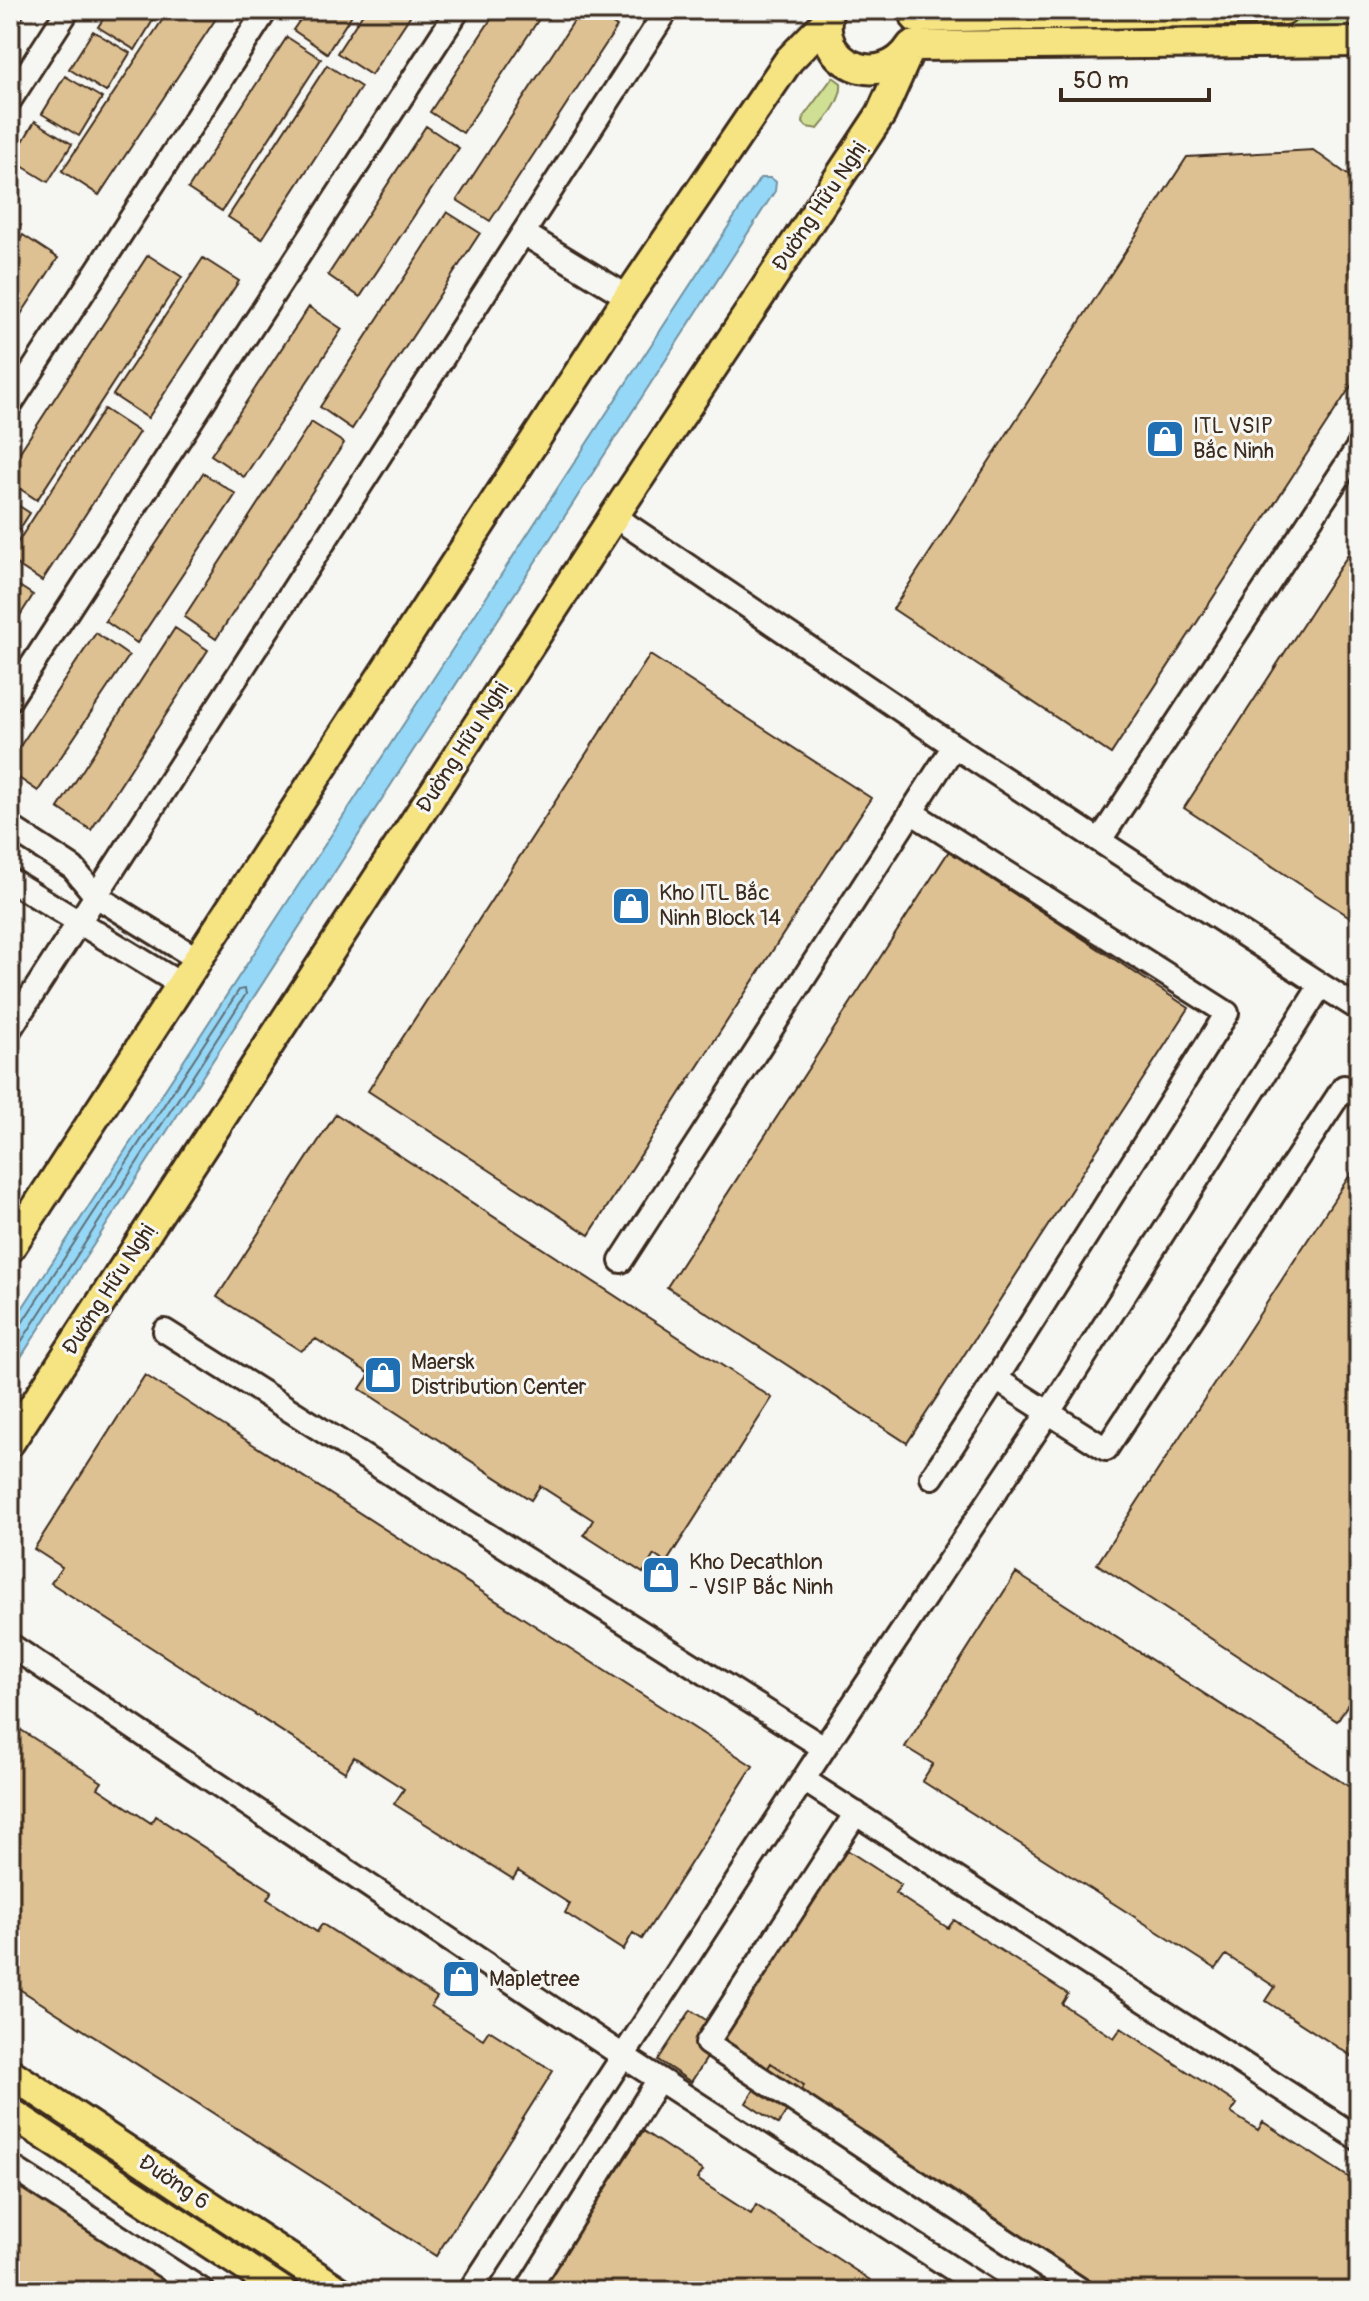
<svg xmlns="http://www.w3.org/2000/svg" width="1369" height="2301" font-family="Pangolin,sans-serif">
  <rect width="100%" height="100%" fill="#f6f6f2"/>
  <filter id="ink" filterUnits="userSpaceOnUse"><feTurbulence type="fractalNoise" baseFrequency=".0125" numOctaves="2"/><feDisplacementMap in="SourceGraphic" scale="16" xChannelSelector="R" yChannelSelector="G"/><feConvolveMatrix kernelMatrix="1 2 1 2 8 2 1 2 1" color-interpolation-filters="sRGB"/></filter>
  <g filter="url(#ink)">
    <path fill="#cfe094" stroke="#858559" stroke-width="2" d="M1359,18V33L1260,31L1261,21L1271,20Z
      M833,77L841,83C843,97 828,118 818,129L807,127L803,123L804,116Z"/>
    <path fill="#95d7f7" stroke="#7192a0" stroke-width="2" d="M760,178H771L776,182L775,191L10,1374V1327Z"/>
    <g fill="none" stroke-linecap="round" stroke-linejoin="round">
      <path stroke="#5f6f75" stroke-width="2" d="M10,1330L20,1326L239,990L245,989L246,994L10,1359"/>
    </g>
    <path fill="#dec192" stroke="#3b2a1e" stroke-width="2" d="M10,10H27L12,36L10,35Z
      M109,10H155L158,12L135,50L98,27Z
      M169,10H207L217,17L99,195L62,171Z
      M307,10H355L327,53L293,30Z
      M365,10H414L371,75L337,53Z
      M497,10H545L463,133L430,112Z
      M581,10H592L617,27L490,221L457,200Z
      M93,31L130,53L106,92L69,69Z
      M287,37L321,59L222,211L188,189Z
      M327,65L361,87L262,239L228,217Z
      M65,76L102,98L79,136L42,114Z
      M35,121L72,144L48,182L12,160Z
      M426,126L459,148L360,297L328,275Z
      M1313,150L1359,183V374L1111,754L893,609L1187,157Z
      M447,212L480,233L352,429L320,407Z
      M10,218L21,225L10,243Z
      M23,235L58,258L10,331V255Z
      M148,255L182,277L37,500L10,482V467Z
      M203,258L239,281L148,418L113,395Z
      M309,307L342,329L244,477L211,455Z
      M104,409L139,432L42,581L10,560V554Z
      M311,422L344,443L216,639L184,617Z
      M203,473L236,494L137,643L105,621Z
      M10,500L30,513L10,544Z
      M1359,538V923L1184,808Z
      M10,580L33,595L10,631Z
      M175,628L208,650L91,830L58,808Z
      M96,633L129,656L38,791L10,772V761Z
      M650,655L871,798L589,1235L368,1091Z
      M949,851L1189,1008L907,1443L667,1287Z
      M336,1114L772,1398L666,1563L654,1555L643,1573L584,1535L593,1520L540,1486L531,1500L360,1389L370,1374L316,1339L301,1351L217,1297Z
      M1359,1161V1687L1337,1721L1097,1564Z
      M145,1375L753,1766L642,1939L633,1933L623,1950L565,1913L570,1904L518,1871L513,1879L394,1804L404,1789L354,1757L345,1772L51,1583L62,1567L34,1549Z
      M1016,1573L1359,1793V2061L1266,2001L1275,1987L1226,1955L1216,1969L922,1781L933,1764L905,1747Z
      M10,1723L102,1782L98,1788L151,1823L155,1816L272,1891L267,1899L317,1932L322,1924L437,1997L431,2006L483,2039L489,2030L553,2071L436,2256L10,1983Z
      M841,1846L901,1885L895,1893L948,1928L954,1920L1068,1994L1062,2004L1114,2038L1121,2028L1237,2104L1231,2113L1258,2130L1263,2122L1359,2184V2291H1106L716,2037Z
      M691,2010L724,2032L691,2082L658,2060Z
      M771,2063L804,2085L778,2124L746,2103Z
      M643,2131L703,2171L697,2179L751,2214L756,2205L870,2280L864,2290L866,2291H539Z
      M19,2182L187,2291H10V2196Z"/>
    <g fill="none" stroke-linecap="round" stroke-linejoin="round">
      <g stroke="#3b2a1e" stroke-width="28">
        <path id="minor" d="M10,100L68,10
          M523,233L628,297
          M10,405L266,10
          M10,699L458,10
          M911,812L1227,1013L996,1379L1106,1449L1344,1087L1359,1097
          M10,827L73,868L96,896L196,958
          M1100,840L1359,446
          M10,880L180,984
          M1321,985L1359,1009
          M10,1029L665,13
          M621,1261L954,746
          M165,1331L824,1748
          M932,1477L996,1379
          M10,1645L623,2056L987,2291
          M804,1780L1359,2139
          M856,1813L707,2043L1082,2291
          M10,2166L203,2291
          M470,2291L824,1748L1062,1392L1321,985L954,746L614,516
          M527,2291L659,2079"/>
      </g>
      <g stroke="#3b2a1e" stroke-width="34">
        <path id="major" d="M829,10C813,63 881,93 911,46
          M916,18L1284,10
          M911,46L1359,42
          M10,1248L628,297L789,60L827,21
          M10,1442L614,516L881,114L910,49
          M10,2073L339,2291
          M10,2112L282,2291"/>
      </g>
      <use href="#minor" stroke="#f6f6f2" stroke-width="22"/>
      <use href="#major" stroke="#f6e381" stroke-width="28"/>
    </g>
  </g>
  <defs>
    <g id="shop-square" transform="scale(2)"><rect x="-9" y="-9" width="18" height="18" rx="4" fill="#1f6fb2" stroke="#f6f6f2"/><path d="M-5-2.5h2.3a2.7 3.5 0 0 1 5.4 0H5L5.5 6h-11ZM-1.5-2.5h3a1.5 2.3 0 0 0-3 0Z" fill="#fff"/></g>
  </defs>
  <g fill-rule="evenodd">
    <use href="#shop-square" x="1165" y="439"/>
    <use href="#shop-square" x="631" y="906"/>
    <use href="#shop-square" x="383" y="1375"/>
    <use href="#shop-square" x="661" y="1575"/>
    <use href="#shop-square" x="461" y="1979"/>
  </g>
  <g text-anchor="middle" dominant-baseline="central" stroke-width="6" stroke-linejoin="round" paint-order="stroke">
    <g font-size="22" fill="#3b2a1e" stroke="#f6f6f2">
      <text transform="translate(820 206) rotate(-56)">Đường Hữu Nghị</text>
      <text transform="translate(463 747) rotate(-57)">Đường Hữu Nghị</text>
      <text transform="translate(109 1289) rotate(-57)">Đường Hữu Nghị</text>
      <text transform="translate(174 2182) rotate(34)">Đường 6</text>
    </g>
    <g font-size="22" fill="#3b2a1e" stroke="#f6f6f2" text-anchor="start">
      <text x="1193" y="426">ITL VSIP<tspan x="1193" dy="25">Bắc Ninh</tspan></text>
      <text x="659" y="893">Kho ITL Bắc<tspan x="659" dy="25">Ninh Block 14</tspan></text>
      <text x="411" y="1362">Maersk<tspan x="411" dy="25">Distribution Center</tspan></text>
      <text x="689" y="1562">Kho Decathlon<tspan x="689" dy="25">- VSIP Bắc Ninh</tspan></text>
      <text x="489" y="1979">Mapletree</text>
    </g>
  </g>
  <rect width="1369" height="2301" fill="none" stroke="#f6f6f2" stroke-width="40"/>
  <rect x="20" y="20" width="1329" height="2261" fill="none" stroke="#3b2a1e" stroke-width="3" filter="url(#ink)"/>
  <path d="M1061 88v12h148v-12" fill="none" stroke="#3b2a1e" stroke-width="4"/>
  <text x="1073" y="88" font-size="24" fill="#3b2a1e" stroke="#f6f6f2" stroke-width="6" paint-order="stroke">50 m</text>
</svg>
